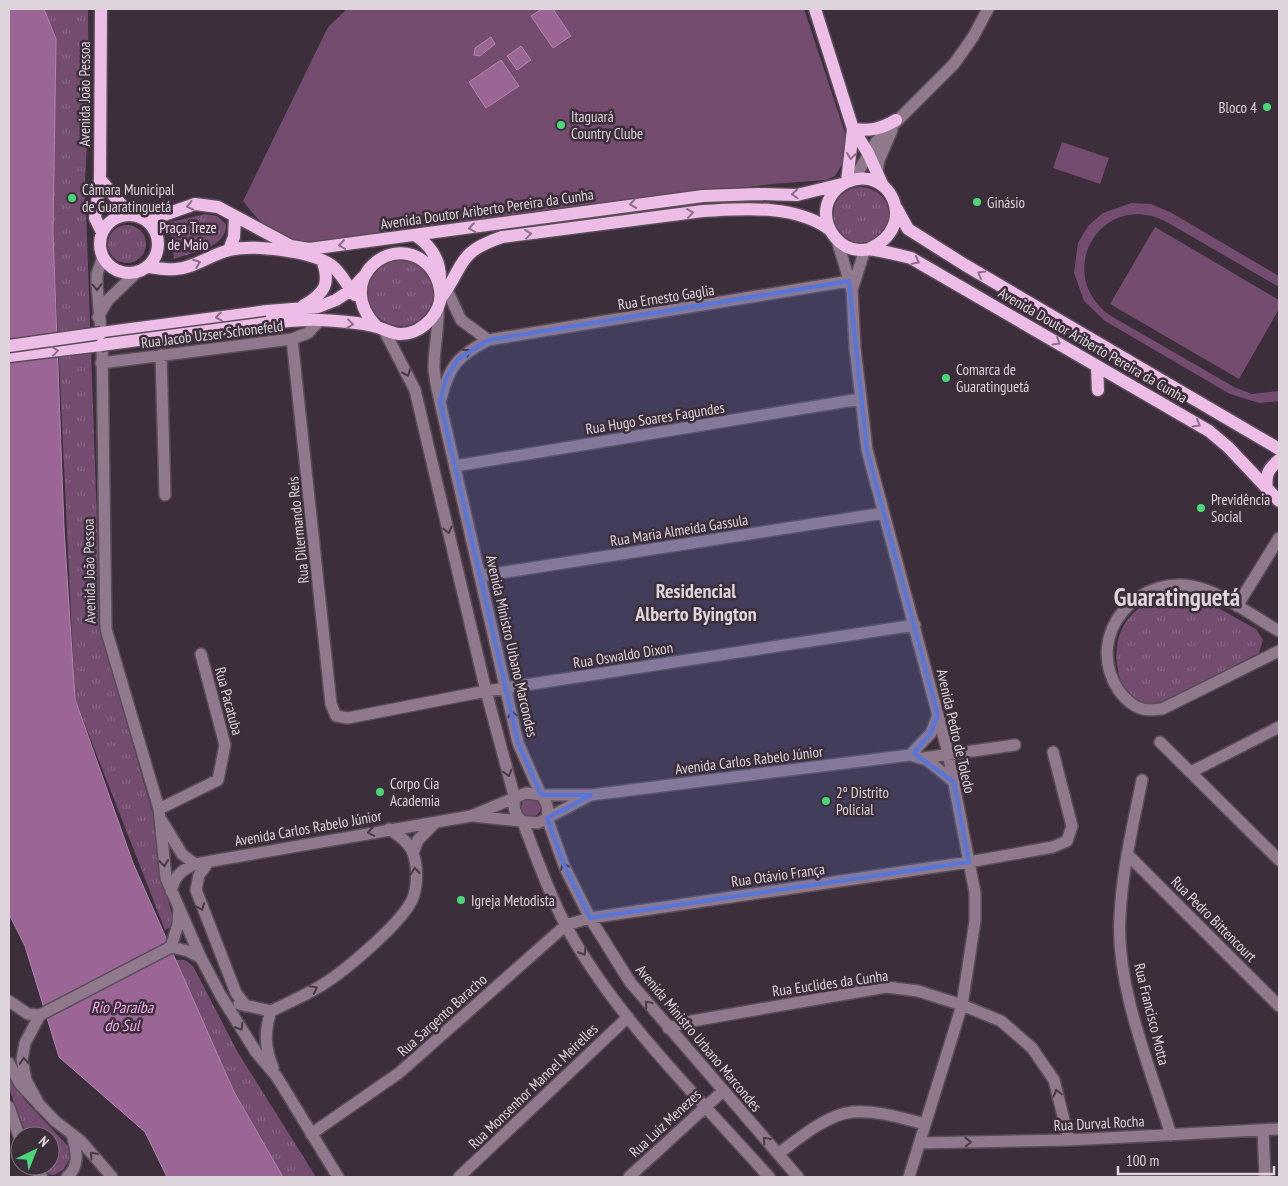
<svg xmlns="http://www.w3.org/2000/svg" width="1288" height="1186" font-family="'PT Sans Narrow',sans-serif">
  <defs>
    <pattern id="park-tufts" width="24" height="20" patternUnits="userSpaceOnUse" patternTransform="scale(1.25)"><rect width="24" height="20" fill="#734c6f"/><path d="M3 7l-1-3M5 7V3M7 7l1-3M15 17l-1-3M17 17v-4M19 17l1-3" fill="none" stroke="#866583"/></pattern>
  </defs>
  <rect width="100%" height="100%" fill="#3c2f3b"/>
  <path fill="#734c6f" d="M347,9H804L846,136L844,161L835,176L826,180L772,184L304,244C272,234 263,227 243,201L328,27Z
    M1062,142L1109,158L1100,184L1053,168Z
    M1131,203L1151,204L1170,212L1279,276V287L1165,221C1100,190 1052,275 1111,316L1234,387L1252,394L1279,391V401L1259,403L1230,394L1105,321L1084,301L1074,273L1078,243L1088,226L1103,213Z
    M1155,227L1279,300V309L1239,379L1110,304Z"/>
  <path fill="url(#park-tufts)" d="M44,9H88L89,105L85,181L101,633L155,822L157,861L175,925L165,930L75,699L53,232L56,39Z
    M833 215a28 28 0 1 1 56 0a28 28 0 1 1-56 0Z
    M206,214L217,216L226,224C227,248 193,252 174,259L170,222Z
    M108 244a19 19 0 1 1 38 0a19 19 0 1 1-38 0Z
    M367 292a34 34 0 1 1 68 0a34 34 0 1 1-68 0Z
    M1175,590L1191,593L1256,629L1263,640L1259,653L1159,704C1154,704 1147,706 1143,705C1117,696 1111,653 1121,631C1131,608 1153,599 1175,590Z
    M521 807a10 10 0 1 1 20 0a10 10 0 1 1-20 0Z
    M175,960H185L193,966L237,1051L316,1177H283L234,1092Z
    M9,1076L24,1099L68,1146L70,1159L63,1170L54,1175L44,1174L38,1166H50V1136H27L9,1089Z"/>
  <path fill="#9b6696" stroke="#af87ab" d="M9,9H44L56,39L53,232L64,528L75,699L133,863L234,1092L283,1177H167L145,1132L59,1057L25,946L9,914Z
    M542,9H553L571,36L553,48L531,16Z
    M491,37L495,44L480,56L474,55L475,48Z
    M521,46L531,60L517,70L507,56Z
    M501,60L519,86L486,108L469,82Z"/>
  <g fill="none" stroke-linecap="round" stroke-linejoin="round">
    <g stroke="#594d58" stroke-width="14">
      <path id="minor" d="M877,173L879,160L892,130
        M854,179L876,142L954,64L973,37L988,9
        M837,240L852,290L855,348L867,450L948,753L975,893V921L962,1005L909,1177
        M103,257L97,274V285L102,345L106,629L159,809L166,878L201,958L221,996L256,1052L277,1077L338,1177
        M447,290L461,320L488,340
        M852,290L865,249
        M438,308C439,328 434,347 434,367C434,378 438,391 440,402L518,743L541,795C547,803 549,808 547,818L565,868L590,918L630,982L798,1177
        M98,317L108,300L136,273
        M384,330L415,390L486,691L515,799C512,809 516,816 523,822C536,857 548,891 565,924C614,1016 700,1099 769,1177
        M292,339L331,704L336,716L348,718L486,691L915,625
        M161,355L165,495
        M101,363L292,339L308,333L320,320
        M441,399C449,366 458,356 488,340L849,281
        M455,466L860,399
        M480,576L884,513
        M1237,606L1279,538
        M1279,631C1256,618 1228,597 1203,589C1141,568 1081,634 1119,691C1124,698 1135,708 1143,709C1148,711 1156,709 1162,709L1279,651
        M1160,742L1279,860
        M910,755L931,733L938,715
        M923,758L1015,745
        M1191,772L1279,727
        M1142,780C1133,825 1122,870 1120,916C1115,985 1151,1070 1171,1135
        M159,809L218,780L225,745L201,654
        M473,816L538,823L589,796
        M162,821L182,854L195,864L471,816L526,793L541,795H591L910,755L927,760L954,782
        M413,853L418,840L435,823
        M1127,854L1279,1006
        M208,863L199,875L196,890L236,993L246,1006
        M171,891C175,876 180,871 195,864
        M171,947L178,924L179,907
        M171,947L188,951L201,958
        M9,1001L28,1014L40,1015
        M239,1004L271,1011
        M271,1011C288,1003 306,995 322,985C345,971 399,925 411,902C418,890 418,866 413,853C409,842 398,835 389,829
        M271,1011C264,1033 265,1047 273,1068
        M668,1028L692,1021L886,987L918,991L962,1005L1001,1021L1032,1048L1054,1080L1069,1140
        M9,1063L20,1084L55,1121L81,1141L112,1177
        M40,1106L26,1080L22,1059L25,1043L40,1015L171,947
        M9,1107L20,1139
        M1263,1130L1265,1177
        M311,1134L399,1073L566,925L590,918L969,862L1053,847L1067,841L1072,826L1053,752
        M920,1143L1069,1140L1279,1129
        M778,1154C798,1139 826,1115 852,1112C877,1110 902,1118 925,1124
        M32,1166L42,1177
        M67,1177C81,1165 76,1150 72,1134
        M459,1177L628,1017
        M629,1177L723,1091"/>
    </g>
    <g stroke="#594d58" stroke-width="15">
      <path id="major" d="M101,9L100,179L95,218L102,232
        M815,9L853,129L868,153L883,186
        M853,129C871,131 881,129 896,120
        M100,179L130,215
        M847,182L853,129
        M897,209L908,229L965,265L1279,449
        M100 244a29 29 0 1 1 58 0a29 29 0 1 1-58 0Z
        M147,221L195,204L218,207L291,246L309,249L703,196L759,194L797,195L842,184
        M415,235C430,245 440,259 440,278
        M869,249C921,226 889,163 847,182C836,187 827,198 826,211C825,230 840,249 859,250C865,250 869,249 875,250C887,252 899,255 911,258L1209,431L1228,447L1279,501
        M229,250L234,237L235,217
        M149,267C157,268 167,270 176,269C195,268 211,254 230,250C254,244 311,251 331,265C341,272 347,286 355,295
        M440,299C466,265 455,253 502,237L703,211C745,209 793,204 829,229
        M303,306C325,293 331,284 322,260
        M267,323C284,322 303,319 320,320C337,321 361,322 377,327C384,329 391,333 399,334C418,335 436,319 440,301C442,289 437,275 429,266C394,229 331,280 377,327
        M101,333L267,311L318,307L336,300L351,290L363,277
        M9,356L101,345
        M1097,366L1098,390
        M1267,490C1265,475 1268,469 1279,460"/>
    </g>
    <use href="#minor" stroke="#90788d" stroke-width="11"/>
    <use href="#major" stroke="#edbce7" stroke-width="12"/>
    <g stroke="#594d58" stroke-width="15" stroke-linecap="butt">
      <path id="major-bridge" d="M101,345L267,323
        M9,346L101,333"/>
    </g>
    <use href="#major-bridge" stroke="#edbce7" stroke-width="12"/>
  </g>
  <defs><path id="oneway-chevron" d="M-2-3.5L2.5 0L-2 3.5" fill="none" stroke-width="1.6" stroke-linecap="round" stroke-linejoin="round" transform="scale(1.25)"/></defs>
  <g stroke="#8c6e88">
    <use href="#oneway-chevron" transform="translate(851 156) rotate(97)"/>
    <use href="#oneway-chevron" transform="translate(795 194) rotate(177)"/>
    <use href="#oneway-chevron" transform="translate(633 204) rotate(171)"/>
    <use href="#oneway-chevron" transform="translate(190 206) rotate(167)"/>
    <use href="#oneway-chevron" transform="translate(690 213) rotate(-7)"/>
    <use href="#oneway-chevron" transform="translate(472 228) rotate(172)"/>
    <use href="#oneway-chevron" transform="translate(528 234) rotate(-7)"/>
    <use href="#oneway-chevron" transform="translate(342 245) rotate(172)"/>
    <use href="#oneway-chevron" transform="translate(916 261) rotate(28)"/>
    <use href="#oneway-chevron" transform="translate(197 263) rotate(-21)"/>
    <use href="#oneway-chevron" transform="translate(981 274) rotate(-150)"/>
    <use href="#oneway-chevron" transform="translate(219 317) rotate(172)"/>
    <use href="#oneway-chevron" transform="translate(350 324) rotate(7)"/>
    <use href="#oneway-chevron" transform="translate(1057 342) rotate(30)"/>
    <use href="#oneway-chevron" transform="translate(55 351) rotate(-7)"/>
    <use href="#oneway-chevron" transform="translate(1197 424) rotate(30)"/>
  </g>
  <g stroke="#493a47">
    <use href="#oneway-chevron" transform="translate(97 287) rotate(89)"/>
    <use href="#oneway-chevron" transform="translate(467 352) rotate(-35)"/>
    <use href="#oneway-chevron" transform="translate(407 373) rotate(66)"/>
    <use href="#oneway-chevron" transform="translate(448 530) rotate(77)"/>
    <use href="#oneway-chevron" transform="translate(512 714) rotate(-103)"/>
    <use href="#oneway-chevron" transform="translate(508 773) rotate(75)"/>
    <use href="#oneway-chevron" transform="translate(371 832) rotate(170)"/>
    <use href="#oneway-chevron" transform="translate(164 863) rotate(84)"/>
    <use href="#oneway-chevron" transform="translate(564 866) rotate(-113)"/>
    <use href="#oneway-chevron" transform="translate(415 871) rotate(-96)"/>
    <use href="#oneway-chevron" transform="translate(201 907) rotate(69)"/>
    <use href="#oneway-chevron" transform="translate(583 952) rotate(58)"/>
    <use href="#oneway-chevron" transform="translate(314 989) rotate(-27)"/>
    <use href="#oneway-chevron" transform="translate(648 1004) rotate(-130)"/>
    <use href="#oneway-chevron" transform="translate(240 1027) rotate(58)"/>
    <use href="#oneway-chevron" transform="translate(24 1061) rotate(-93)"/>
    <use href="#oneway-chevron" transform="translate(1057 1093) rotate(-105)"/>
    <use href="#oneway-chevron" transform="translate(766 1140) rotate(-131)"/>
    <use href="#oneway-chevron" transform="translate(968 1142) rotate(-1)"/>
    <use href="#oneway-chevron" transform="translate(93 1155) rotate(-131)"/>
  </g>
  <path fill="#5776d9" fill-opacity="0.2" stroke="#5776d9" stroke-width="4" stroke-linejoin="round" d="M849,281L867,450L938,715L931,733L914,753L954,782L969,862L590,918L565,868L547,818L591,795H541L518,743L440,402L446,378L458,359L488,340Z"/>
  <g fill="#4ad778" stroke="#3c2f3b" stroke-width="2">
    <circle cx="1267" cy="107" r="5"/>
    <circle cx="561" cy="125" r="5"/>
    <circle cx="72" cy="198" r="5"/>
    <circle cx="977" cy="202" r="5"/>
    <circle cx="946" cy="378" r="5"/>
    <circle cx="1201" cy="508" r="5"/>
    <circle cx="380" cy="792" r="5"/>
    <circle cx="826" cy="801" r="5"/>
    <circle cx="461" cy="900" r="5"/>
  </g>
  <g text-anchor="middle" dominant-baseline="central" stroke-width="5" stroke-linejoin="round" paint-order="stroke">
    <g font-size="15" fill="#ded5dc" stroke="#3c2f3b">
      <text transform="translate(84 94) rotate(-90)">Avenida João Pessoa</text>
      <text transform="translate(487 209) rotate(-8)">Avenida Doutor Ariberto Pereira da Cunha</text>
      <text transform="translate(666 297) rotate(-9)">Rua Ernesto Gaglia</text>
      <text transform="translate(212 334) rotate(-7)">Rua Jacob Uzser Schonefeld</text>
      <text transform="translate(1093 345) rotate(30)">Avenida Doutor Ariberto Pereira da Cunha</text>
      <text transform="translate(655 418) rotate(-9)">Rua Hugo Soares Fagundes</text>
      <text transform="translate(298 530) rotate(-96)">Rua Dilermando Reis</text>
      <text transform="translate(679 530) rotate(-9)">Rua Maria Almeida Gassula</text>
      <text transform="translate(89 571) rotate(-91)">Avenida João Pessoa</text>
      <text transform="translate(512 646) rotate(77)">Avenida Ministro Urbano Marcondes</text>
      <text transform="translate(623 655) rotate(-9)">Rua Oswaldo Dixon</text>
      <text transform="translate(229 701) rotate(75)">Rua Pacatuba</text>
      <text transform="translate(956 731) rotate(77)">Avenida Pedro de Toledo</text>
      <text transform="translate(749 760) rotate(-7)">Avenida Carlos Rabelo Júnior</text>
      <text transform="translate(308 828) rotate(-10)">Avenida Carlos Rabelo Júnior</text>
      <text transform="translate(778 875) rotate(-8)">Rua Otávio França</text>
      <text transform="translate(1214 919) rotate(45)">Rua Pedro Bittencourt</text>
      <text transform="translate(830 983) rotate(-8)">Rua Euclides da Cunha</text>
      <text transform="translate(1152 1014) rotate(76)">Rua Francisco Motta</text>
      <text transform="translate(442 1015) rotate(-42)">Rua Sargento Baracho</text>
      <text transform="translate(699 1038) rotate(50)">Avenida Ministro Urbano Marcondes</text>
      <text transform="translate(533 1086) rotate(-44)">Rua Monsenhor Manoel Meirelles</text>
      <text transform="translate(665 1123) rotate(-43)">Rua Luiz Menezes</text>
      <text transform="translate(1099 1123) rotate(-3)">Rua Durval Rocha</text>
    </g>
    <g font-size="15" fill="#ded5dc" stroke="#3c2f3b" text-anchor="start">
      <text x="1257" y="107" text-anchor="end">Bloco 4</text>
      <text x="571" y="116">Itaguará<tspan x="571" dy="17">Country Clube</tspan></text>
      <text x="82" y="189">Câmara Municipal<tspan x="82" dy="17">de Guaratinguetá</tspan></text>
      <text x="987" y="202">Ginásio</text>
      <text x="956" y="369">Comarca de<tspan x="956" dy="17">Guaratinguetá</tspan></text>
      <text x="1211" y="499">Previdência<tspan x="1211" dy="17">Social</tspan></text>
      <text x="390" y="783">Corpo Cia<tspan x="390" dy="17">Academia</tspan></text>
      <text x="836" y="792">2º Distrito<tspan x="836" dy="17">Policial</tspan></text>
      <text x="471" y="900">Igreja Metodista</text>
    </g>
    <g font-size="15" fill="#f8d9f4" stroke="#3c2f3b">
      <text x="188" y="227">Praça Treze<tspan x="188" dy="17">de Maio</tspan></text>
    </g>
    <g font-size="16" font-style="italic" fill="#f5a9ed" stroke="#3c2f3b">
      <text x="122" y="1007">Rio Paraíba<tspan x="122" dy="18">do Sul</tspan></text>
    </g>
    <g font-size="20" font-weight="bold" fill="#ded5dc" stroke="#3c2f3b">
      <text x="696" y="591">Residencial<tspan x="696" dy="23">Alberto Byington</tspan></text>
    </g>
    <g font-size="25" font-weight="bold" fill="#ded5dc" stroke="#3c2f3b">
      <text x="1177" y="597">Guaratinguetá</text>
    </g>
  </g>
  <rect width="1288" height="1186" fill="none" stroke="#ded5dc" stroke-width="20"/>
  <g transform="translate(35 1151) rotate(43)"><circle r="24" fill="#3c2f3b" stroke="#7d717b"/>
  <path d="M0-4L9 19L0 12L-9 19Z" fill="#4ad778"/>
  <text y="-8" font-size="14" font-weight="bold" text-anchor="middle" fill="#ded5dc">N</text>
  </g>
  <path d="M1118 1166v8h156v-8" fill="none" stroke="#ded5dc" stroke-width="2.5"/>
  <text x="1126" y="1166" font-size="15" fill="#ded5dc" stroke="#3c2f3b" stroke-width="4" paint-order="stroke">100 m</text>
</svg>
